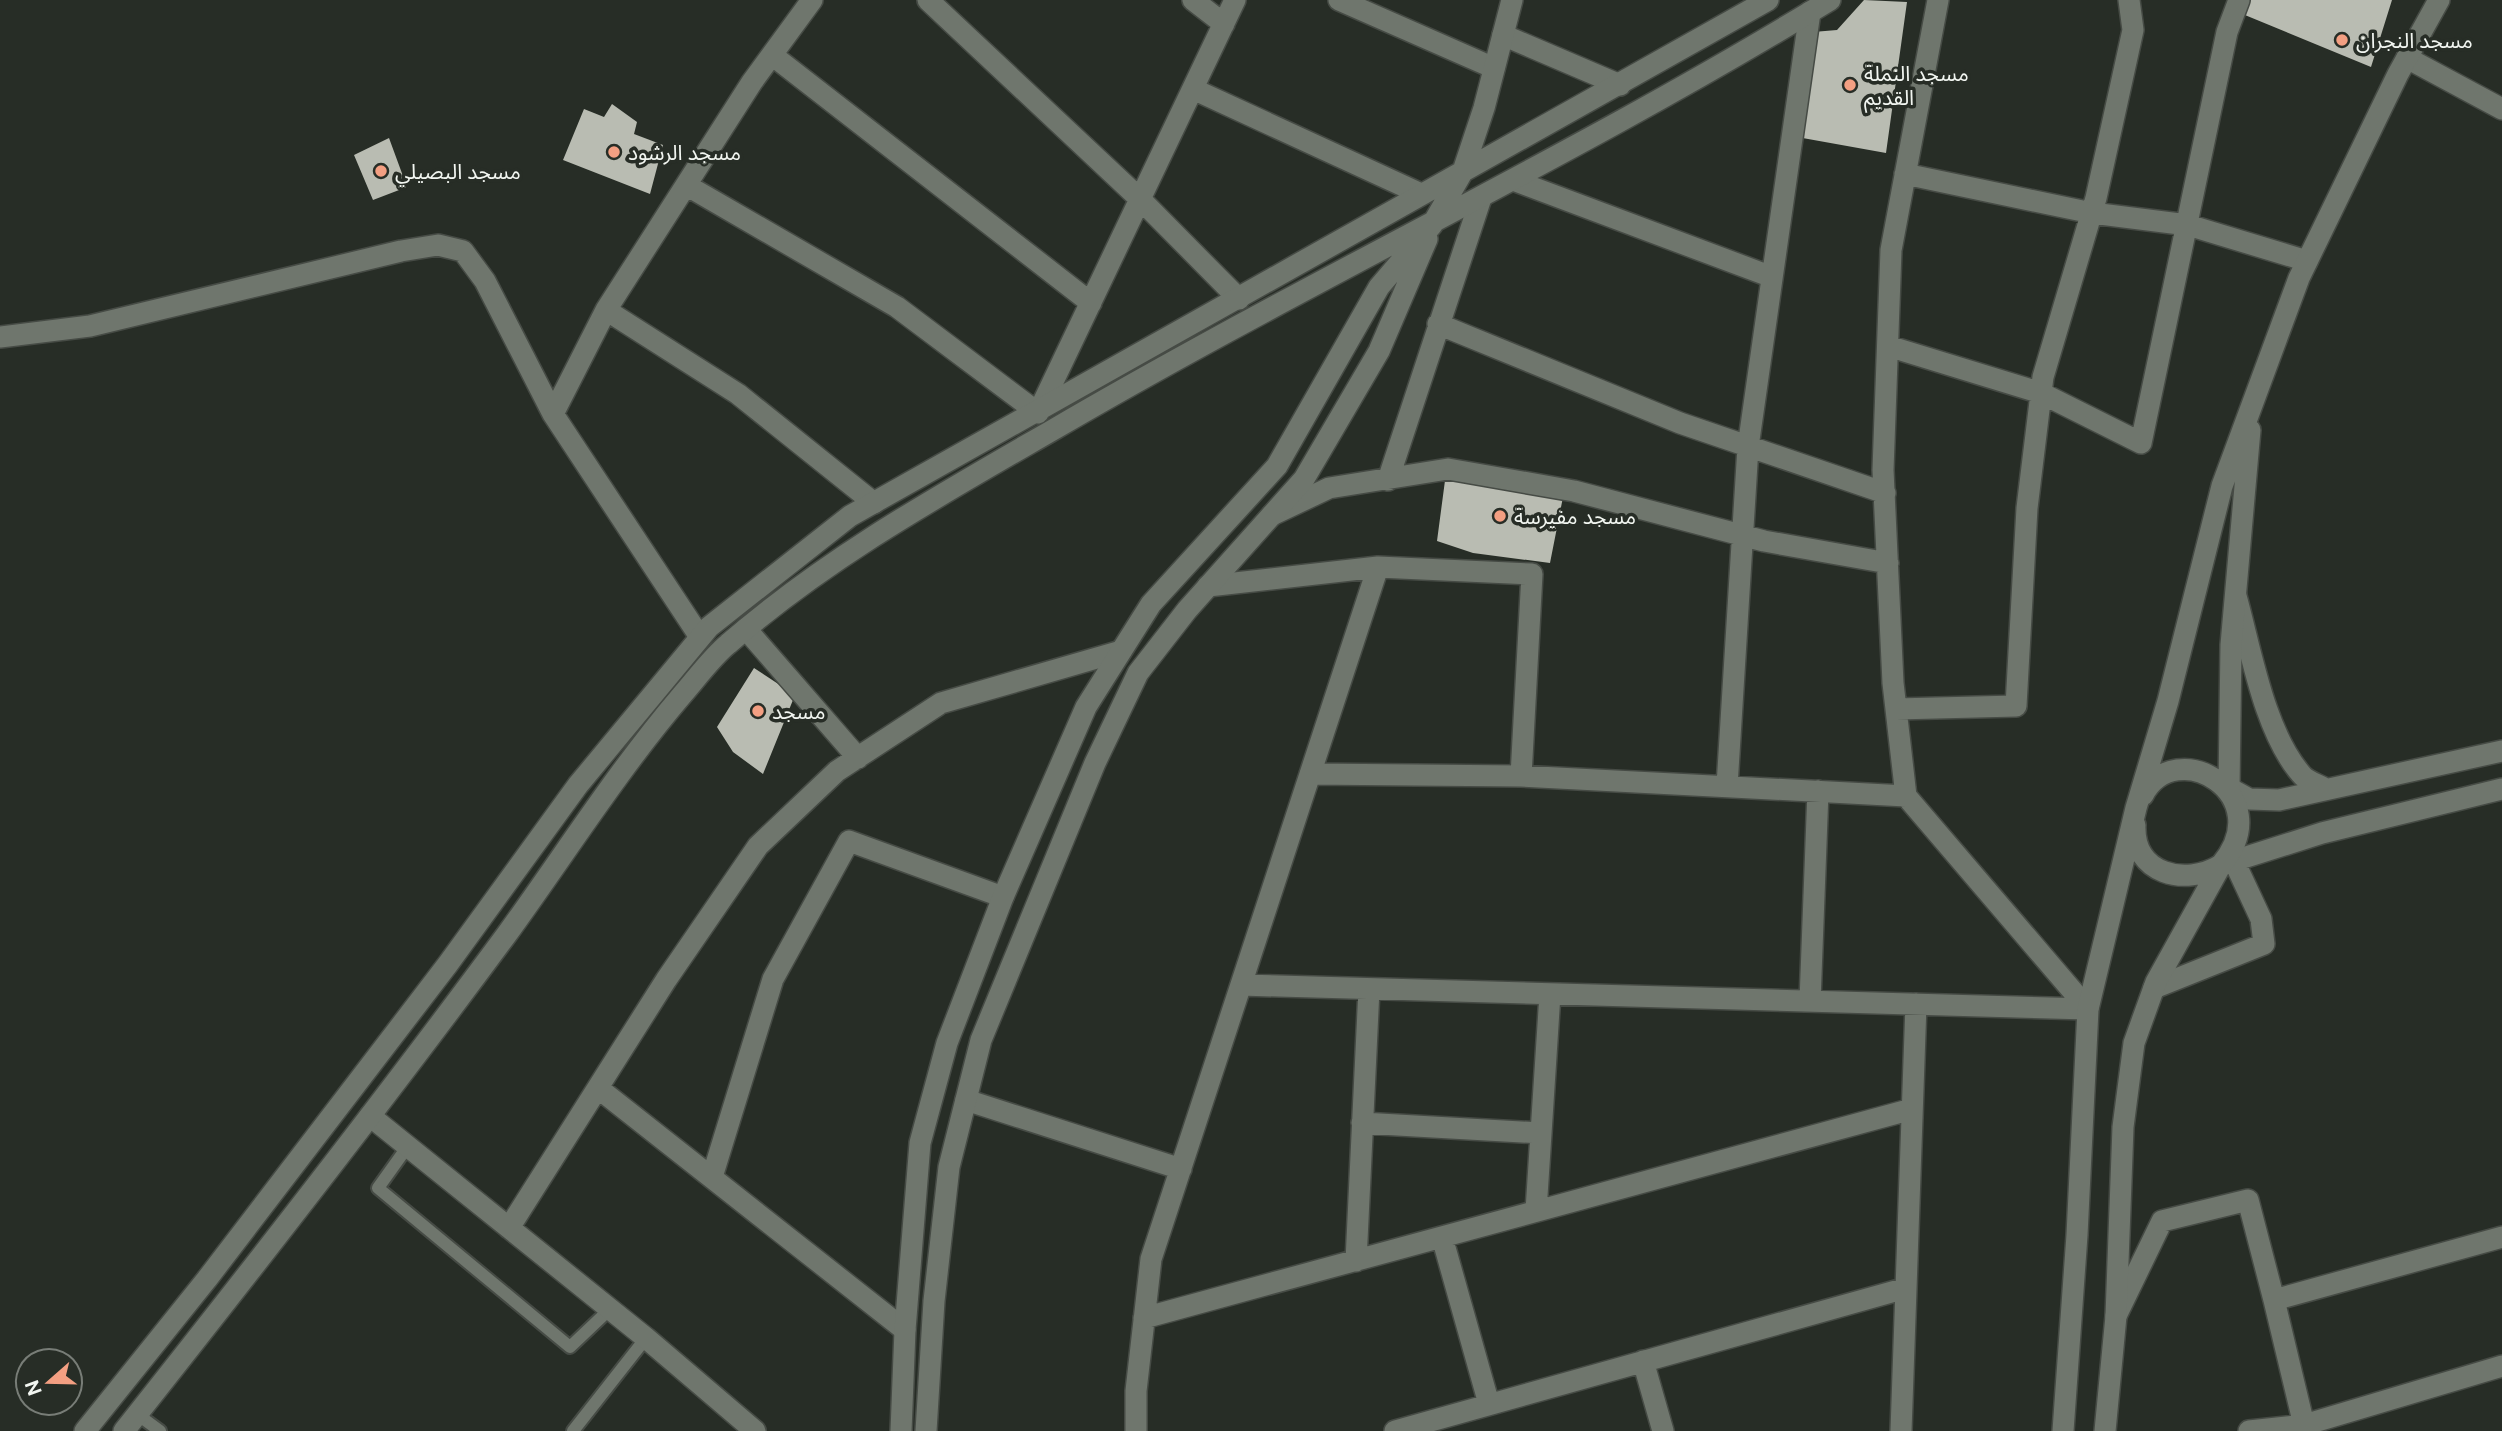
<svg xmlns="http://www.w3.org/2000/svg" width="2502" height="1431" font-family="'Public Sans','Noto Sans Arabic',sans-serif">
  <rect width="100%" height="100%" fill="#272d26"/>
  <path fill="#b9bcb2" d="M1864,0L1907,2L1886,153L1797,137L1813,32L1837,30Z
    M2244,0H2392L2371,67L2240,13Z
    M612,104L637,122L634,134L663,145L650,194L563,160L584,109L604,117Z
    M389,138L407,187L373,200L354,155Z
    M1446,473L1564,492L1550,563L1473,553L1437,541Z
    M754,668L795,695L763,774L733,752L717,727Z"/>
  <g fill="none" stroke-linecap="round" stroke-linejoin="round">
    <g stroke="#464b45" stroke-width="16">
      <path id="lane" d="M408,1146L378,1188L570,1347L610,1309
        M137,1414L160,1431
        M573,1431L646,1338"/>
    </g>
    <g stroke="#464b45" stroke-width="24">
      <path id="street" d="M928,0L1140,199L1239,299
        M1193,0L1224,24
        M1339,0L1494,68
        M1503,35L1620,85
        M772,55L1091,303
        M2407,58L2502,109
        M1193,89L1421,194
        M1905,174L2092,213L2188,225L2307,261
        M1513,180L1772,277
        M686,185L897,307L1038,413L1235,0
        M606,310L738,394L874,503
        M1438,324L1680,423L1885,493
        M0,337L90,326L401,251L438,245L463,251L485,281L553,414L700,637
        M1888,346L2041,393L2141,443L2227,32L2239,0
        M553,414L606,310L752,82L812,0
        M1388,480L1481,198
        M1272,515L1329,488L1448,469L1574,491L1764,541L1888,563
        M1208,586L1378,567L1532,574L1521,776
        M2236,596C2251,650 2264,731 2301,774C2306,781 2317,784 2324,788
        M746,629L858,758
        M1896,709L2016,706L2027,508L2043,377L2096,198L2133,30L2129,0
        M1310,774L1521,776L1906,796L2088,1009
        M1727,786L1748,447L1810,12
        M2229,788L2249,799L2279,800L2502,751
        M1906,796L1893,683L1883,470L1891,250L1938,0
        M2221,865L2322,833L2502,789
        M1241,985L2088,1009
        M2154,988L2264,944L2261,919L2234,861
        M1810,1001L1818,791
        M598,1088L905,1330
        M966,1100L1181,1169
        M370,1116L646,1338L755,1431
        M1362,1123L1541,1133
        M712,1177L773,979L849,841L1003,897
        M1536,1211L1550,994
        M509,1228L666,980L758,846L837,771L941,703L1121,651
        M1442,1237L1489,1404
        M1356,1261L1369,989
        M2116,1316L2162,1221L2248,1200L2274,1300
        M1144,1318L1912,1109
        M1643,1361L1663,1431
        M2304,1425L2274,1300L2502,1237
        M1136,1431V1391L1151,1259L1378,567
        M1395,1431L1906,1288
        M1901,1431L1916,1004
        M2249,1431L2304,1425L2502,1366"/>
    </g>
    <g stroke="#464b45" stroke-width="24">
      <path id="secondary" d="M2229,788L2231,645L2250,430
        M2135,825C2133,874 2185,887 2221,865
        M85,1431L207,1279L448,964L578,785L709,627L850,516L1768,0
        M124,1431C254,1267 383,1102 507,934C565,854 618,770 682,695C697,678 711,658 728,644C825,559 940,495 1051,431C1307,281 1577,155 1830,0
        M901,1431L905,1330L920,1143L947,1043L1003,897L1086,707L1151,604L1277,466L1379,287L1432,225L1463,171L1484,108L1512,0
        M926,1431L934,1301L949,1167L981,1040L1095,763L1138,673L1187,610L1304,479L1379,351L1427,239
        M2063,1431L2077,1235L2088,1009L2136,808L2168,701L2222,486L2299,278L2398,74L2439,0
        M2105,1431L2116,1316L2123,1127L2134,1043L2156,982L2221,865C2280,795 2176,733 2143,795"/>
    </g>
    <use href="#lane" stroke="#6f766d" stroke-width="12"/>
    <use href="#street" stroke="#6f766d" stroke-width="21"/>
    <use href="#secondary" stroke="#6f766d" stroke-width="21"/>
  </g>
  <g fill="#f39f82" stroke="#272d26" stroke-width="2.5">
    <circle cx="2342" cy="40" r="7"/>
    <circle cx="1850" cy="85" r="7"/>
    <circle cx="614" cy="152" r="7"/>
    <circle cx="381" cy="171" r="7"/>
    <circle cx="1500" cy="516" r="7"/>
    <circle cx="758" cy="711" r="7"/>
  </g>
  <g text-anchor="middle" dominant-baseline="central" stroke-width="7" stroke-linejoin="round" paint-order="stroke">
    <g font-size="21" fill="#f2f6f1" stroke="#272d26" text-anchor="start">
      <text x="2356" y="40">مسجد النجران</text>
      <text x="1864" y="73">مسجد النملة<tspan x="1864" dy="24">القديم</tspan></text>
      <text x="628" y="152">مسجد الرشود</text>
      <text x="395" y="171">مسجد البصيلي</text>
      <text x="1514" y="516">مسجد مفيرسة</text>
      <text x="772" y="711">مسجد</text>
    </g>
  </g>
  <g transform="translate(49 1382) rotate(250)"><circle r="33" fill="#272d26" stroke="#787d77" stroke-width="2"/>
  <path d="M0-5L12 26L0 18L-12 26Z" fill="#f39f82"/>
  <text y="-10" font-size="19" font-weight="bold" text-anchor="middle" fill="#f2f6f1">N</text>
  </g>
</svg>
